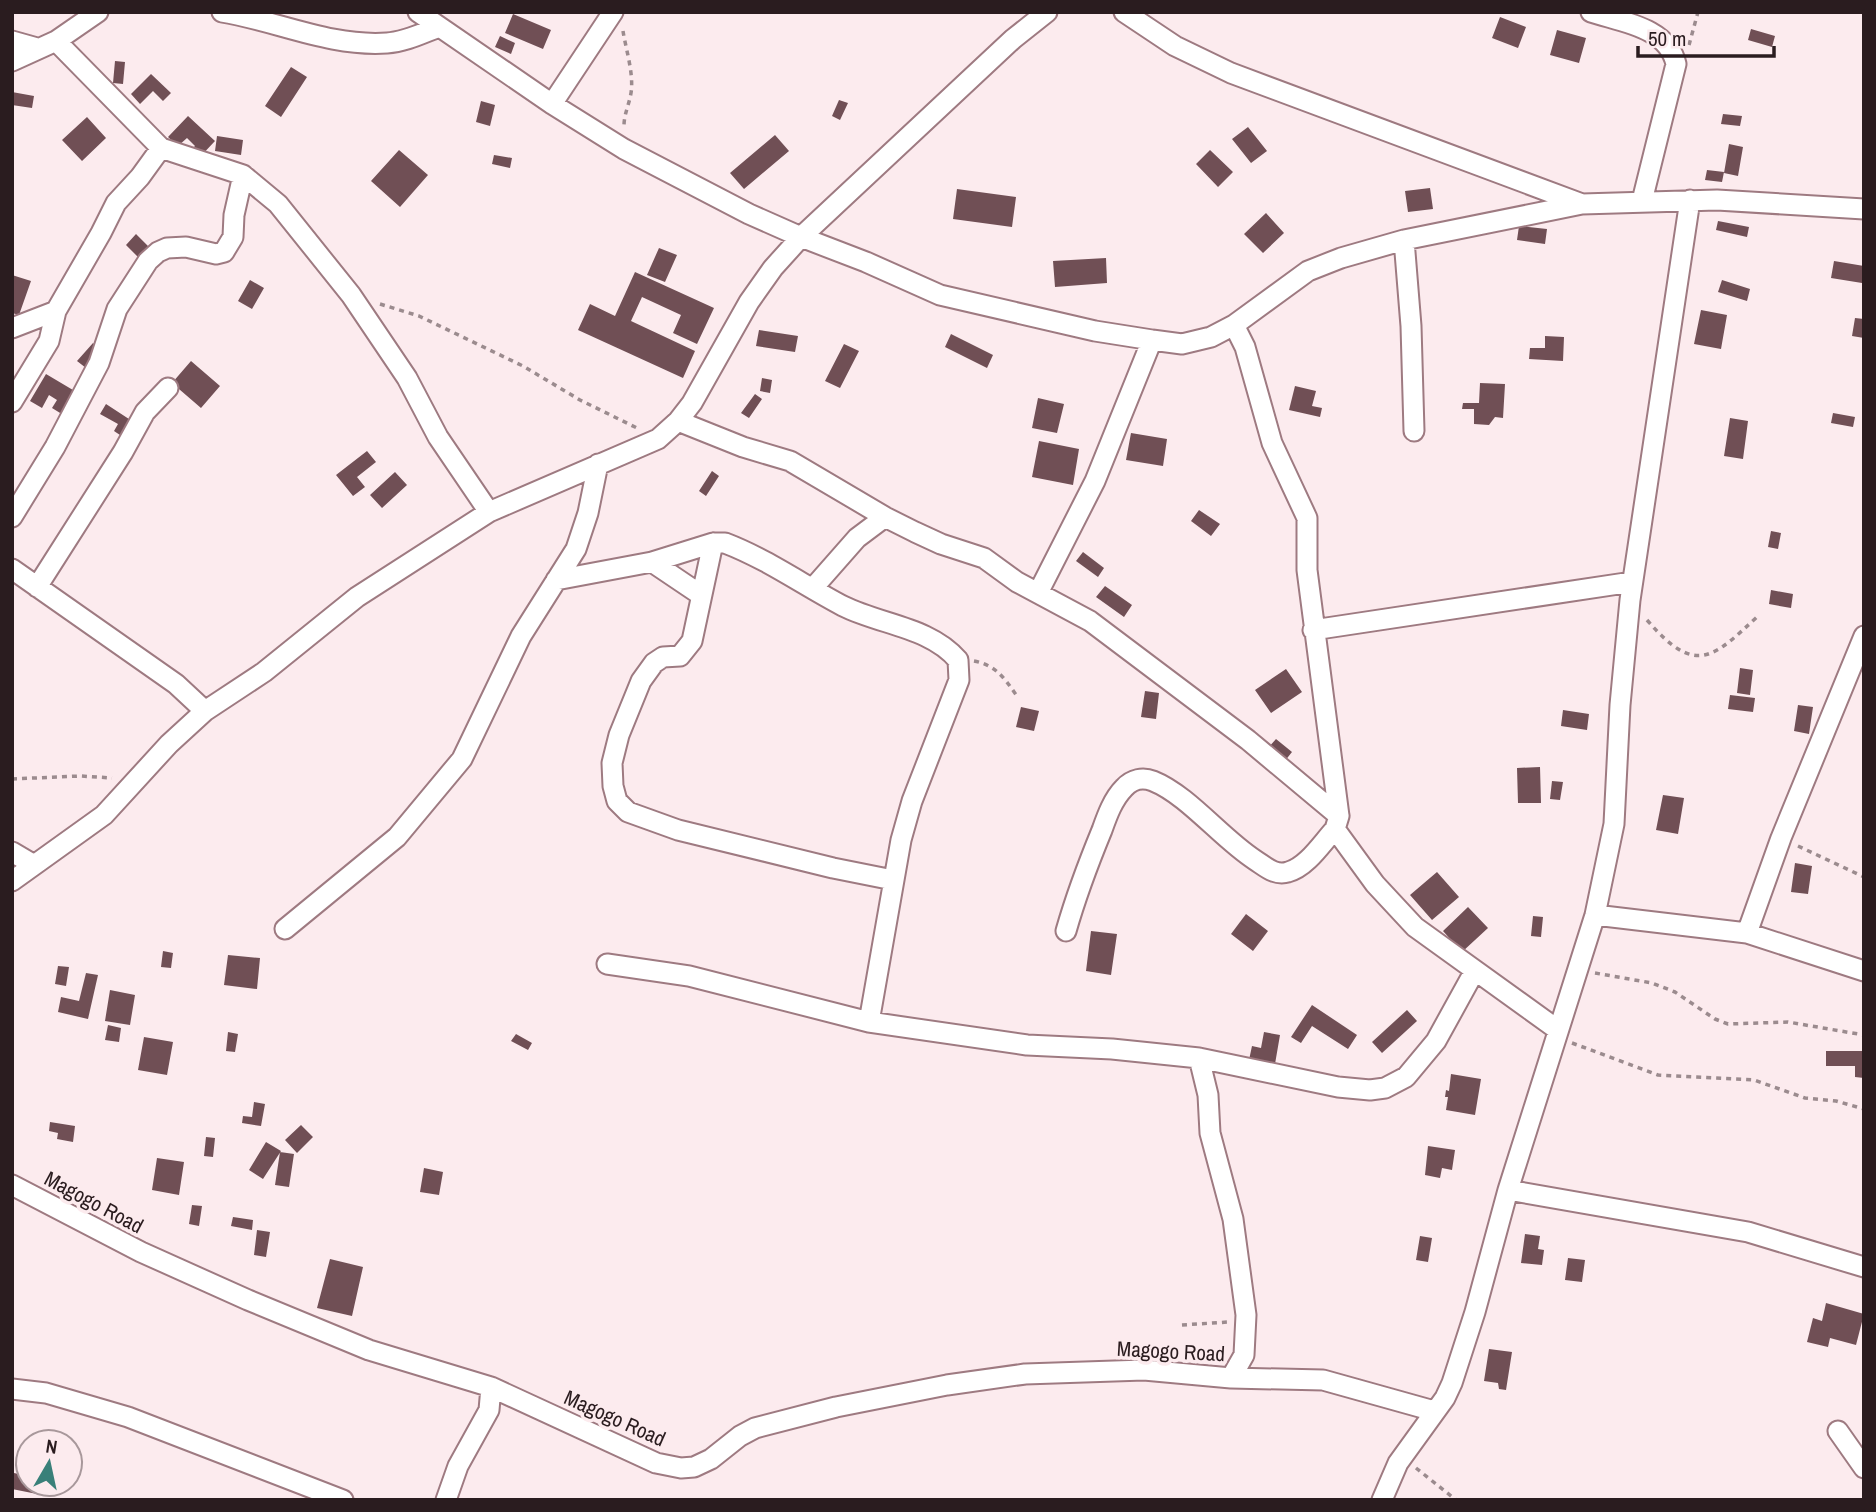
<svg xmlns="http://www.w3.org/2000/svg" width="1876" height="1512" font-family="'Archivo Narrow',sans-serif">
  <rect width="100%" height="100%" fill="#fcebee"/>
  <path fill="#704f55" d="M513,14L551,30L543,49L505,33Z
    M1500,17L1526,27L1518,48L1492,38Z
    M1751,29L1775,36L1772,47L1748,40Z
    M1557,30L1586,38L1579,63L1550,55Z
    M500,36L515,43L511,54L495,47Z
    M115,61L125,62L123,84L113,83Z
    M291,67L307,77L281,117L265,106Z
    M151,74L171,93L163,101L153,91L140,104L131,94Z
    M12,92L34,96L32,108L12,105Z
    M839,100L848,103L840,120L832,116Z
    M481,101L495,105L490,126L476,122Z
    M1723,114L1742,116L1740,126L1721,124Z
    M188,116L215,141L199,158L191,150L195,146L187,138L178,146L168,137Z
    M87,117L106,138L82,161L62,140Z
    M1248,127L1267,151L1251,163L1232,139Z
    M775,135L789,151L744,189L730,173Z
    M217,136L243,140L241,155L215,151Z
    M1729,144L1743,147L1738,176L1724,173Z
    M399,150L428,175L400,207L371,181Z
    M1210,150L1233,172L1218,187L1196,164Z
    M494,155L512,158L510,168L492,164Z
    M1707,170L1724,172L1722,182L1705,180Z
    M1430,188L1433,209L1408,212L1405,191Z
    M957,189L1016,197L1012,227L953,219Z
    M1266,213L1284,233L1263,253L1244,234Z
    M1718,221L1749,227L1747,237L1716,230Z
    M1519,226L1547,229L1545,244L1517,240Z
    M136,234L151,249L141,260L126,245Z
    M659,248L677,255L665,282L647,275Z
    M1106,258L1107,283L1055,287L1053,261Z
    M1834,261L1864,266L1862,283L1831,278Z
    M635,272L714,308L697,344L673,333L681,315L642,297L631,321L695,351L683,378L578,330L590,304L615,316Z
    M12,275L31,281L19,315L12,313Z
    M250,280L264,288L252,309L238,301Z
    M1722,280L1750,289L1747,301L1718,292Z
    M1701,310L1727,315L1721,349L1694,344Z
    M1855,318L1864,319V338L1852,336Z
    M759,330L798,336L795,352L756,346Z
    M951,334L993,355L987,368L945,347Z
    M1545,336L1564,337L1563,361L1529,359L1530,348H1545Z
    M93,343L101,350L86,368L77,361Z
    M844,344L859,351L840,388L825,381Z
    M191,361L220,386L201,408L172,383Z
    M46,374L78,393L65,416L52,408L57,400L49,395L42,408L30,401Z
    M762,378L772,380L770,393L760,391Z
    M1480,383L1505,384L1503,418L1495,417L1489,425L1474,424V409H1462L1463,403H1479Z
    M1295,386L1316,391L1312,406L1322,408L1320,417L1289,410Z
    M755,394L762,399L749,418L741,413Z
    M1038,398L1064,404L1057,433L1032,428Z
    M106,404L132,421L123,437L114,431L118,424L100,414Z
    M1833,413L1855,417L1853,427L1831,423Z
    M1730,418L1748,421L1743,459L1724,456Z
    M1131,433L1167,439L1163,466L1126,460Z
    M1039,441L1079,449L1073,485L1032,477Z
    M367,451L376,462L357,477L365,487L353,496L336,475Z
    M712,471L719,476L706,496L699,491Z
    M395,472L407,485L382,508L370,495Z
    M1199,510L1220,524L1211,536L1191,521Z
    M1771,531L1781,533L1778,549L1768,547Z
    M1083,552L1104,568L1098,577L1076,561Z
    M1105,586L1132,605L1124,617L1096,597Z
    M1771,590L1793,594L1791,608L1769,604Z
    M1740,668L1753,670L1750,695L1737,693Z
    M1286,669L1302,692L1271,713L1255,690Z
    M1145,691L1159,693L1156,719L1141,717Z
    M1730,695L1755,698L1753,712L1728,709Z
    M1798,705L1813,707L1809,734L1794,731Z
    M1021,707L1039,711L1034,731L1016,727Z
    M1563,710L1589,714L1587,730L1561,726Z
    M1276,739L1292,752L1284,762L1268,748Z
    M1540,767L1541,803H1518L1517,768Z
    M1552,781L1563,782L1560,800L1550,799Z
    M1663,795L1684,798L1678,834L1656,830Z
    M1795,863L1812,866L1808,894L1791,892Z
    M1437,872L1459,897L1432,920L1410,895Z
    M1468,907L1488,928L1462,952L1443,931Z
    M1246,914L1268,931L1253,951L1231,934Z
    M1533,916L1543,917L1541,937L1531,936Z
    M1091,931L1117,934L1111,975L1086,971Z
    M163,951L173,953L171,968L161,967Z
    M228,955L260,958L257,989L224,985Z
    M58,966L69,967L66,986L55,984Z
    M86,973L98,975L88,1019L58,1012L61,997L79,1001Z
    M110,990L135,995L130,1025L105,1021Z
    M1312,1005L1357,1035L1348,1049L1312,1026L1301,1043L1291,1037Z
    M1407,1010L1417,1021L1382,1053L1372,1042Z
    M108,1025L121,1028L119,1042L105,1040Z
    M228,1032L238,1034L235,1052L226,1051Z
    M1264,1032L1280,1035L1275,1064L1249,1060L1252,1046L1261,1048Z
    M516,1034L532,1043L528,1050L511,1041Z
    M144,1037L173,1042L167,1075L138,1070Z
    M1826,1051H1864V1078L1855,1077V1066H1826Z
    M1451,1074L1481,1079L1475,1115L1446,1110L1448,1097H1445L1446,1090L1449,1091Z
    M254,1102L265,1104L261,1126L242,1123L243,1116L252,1117Z
    M50,1122L75,1126L73,1142L57,1139L58,1133L49,1131Z
    M301,1125L313,1137L297,1153L285,1140Z
    M206,1137L215,1138L213,1157L204,1156Z
    M266,1142L281,1151L263,1179L249,1170Z
    M1428,1146L1455,1150L1452,1170L1442,1168L1440,1178L1425,1175Z
    M280,1152L294,1154L289,1187L275,1185Z
    M157,1158L184,1162L179,1195L152,1190Z
    M424,1168L443,1172L439,1195L420,1192Z
    M192,1205L202,1206L199,1226L189,1224Z
    M233,1217L253,1220L252,1230L231,1226Z
    M257,1230L270,1232L266,1257L254,1255Z
    M1525,1234L1540,1236L1538,1249L1544,1250L1542,1265L1521,1263Z
    M1420,1236L1432,1238L1428,1262L1416,1260Z
    M1568,1258L1585,1260L1582,1282L1565,1280Z
    M330,1259L363,1267L352,1316L317,1308Z
    M1826,1303L1864,1314L1856,1345L1830,1338L1828,1347L1807,1342L1813,1318L1822,1321Z
    M1489,1349L1512,1352L1506,1390L1499,1389L1498,1383L1484,1381Z
    M14,1473L28,1476V1484H44L42,1495L12,1489Z"/>
  <g fill="none" stroke-linecap="round" stroke-linejoin="round">
    <g stroke="#9e7a81" stroke-width="23">
      <path id="street" d="M222,12C277,21 330,47 387,43C405,42 423,33 439,27
        M418,12L552,104L624,149L749,214L801,237L866,262L940,295L1095,331L1152,340L1182,344L1211,337L1234,325L1308,271L1341,258L1404,240L1582,204L1717,200L1864,209
        M1124,12L1175,46L1231,73L1582,204
        M1591,12C1621,22 1668,27 1676,64L1642,201
        M12,41L37,48
        M56,41L161,148L243,175L278,204L351,295L407,378L438,437L489,512
        M12,61L56,41L98,12
        M552,104L613,12
        M1404,240L1411,326L1414,431
        M1234,325L1245,347L1272,443L1307,518V570L1339,816
        M12,328L56,311
        M12,402L49,341L56,311L101,233L116,203L140,177L161,148
        M678,421L743,447L790,461L885,517L915,532L941,544L984,558L1017,582L1090,621L1248,740L1339,816L1335,829L1375,884L1415,927L1558,1030
        M12,517L55,447L99,363L117,309L148,261L158,252L167,248L186,247L216,254L224,252L233,237L234,215L243,175
        M713,543L692,641L680,656L663,657L654,663L641,681L619,735L612,763L613,786L617,801L628,812L678,830L833,868L893,880
        M652,562L701,595
        M12,569L176,684L205,711
        M556,580L652,562L713,543H725C767,559 803,585 843,606C881,625 930,627 958,660L959,680L912,801L901,840L869,1022
        M37,587L123,452L145,412L168,388
        M813,588L857,538L885,517
        M1038,593L1095,481L1152,340
        M1313,630L1632,582
        M12,852L34,865
        M12,881L104,815L169,744L205,711L264,672L357,597L489,512L658,439L678,421L692,403L749,302L773,268L801,237L1013,39L1047,12
        M1595,915L1747,933L1864,971
        M285,929L397,837L462,759L521,636L576,549L588,513L598,464
        M1066,931C1076,896 1088,864 1102,830C1107,816 1113,799 1124,788C1132,779 1143,777 1153,781C1188,795 1222,839 1255,860C1266,867 1275,876 1288,872C1307,867 1322,843 1335,829
        M1747,933L1781,838L1864,636
        M607,964L689,976L869,1022L1027,1045L1112,1049L1199,1058L1338,1087L1370,1090L1385,1088L1406,1077L1436,1041L1474,972
        M1199,1058L1208,1095L1210,1133L1233,1219L1246,1315L1244,1355L1231,1378
        M12,1185L141,1252L248,1300L369,1350L491,1387L656,1463L681,1468L694,1467L711,1459L740,1436L755,1428L836,1407L947,1385L1025,1374L1144,1370L1231,1378L1323,1380L1434,1411
        M1508,1190L1748,1232L1864,1267
        M12,1389L46,1393L128,1417L343,1500
        M1838,1431L1864,1468
        M446,1500L458,1466L489,1410L491,1387
        M1382,1500L1398,1463L1445,1398L1452,1383L1475,1312L1508,1190L1595,915L1614,824L1620,705L1630,600L1690,200"/>
    </g>
    <path stroke="#9b8b8e" stroke-width="3.5" stroke-dasharray="5 5" stroke-linecap="butt" d="M623,31C626,50 634,74 631,93C629,105 624,114 624,126
      M1689,45L1698,12
      M380,304L419,316L523,366L580,400L637,428
      M1647,620C1696,677 1713,658 1759,615
      M974,661C996,665 1005,679 1017,696
      M12,779L80,776L112,778
      M1798,846L1864,877
      M1595,973L1652,983L1675,992L1715,1019L1728,1024L1788,1022L1864,1035
      M1572,1043L1658,1075L1754,1080L1805,1098L1836,1101L1864,1109
      M1182,1325L1228,1322
      M1416,1468L1456,1500"/>
    <use href="#street" stroke="#fff" stroke-width="19"/>
  </g>
  <g text-anchor="middle" dominant-baseline="central" stroke-width="7" stroke-linejoin="round" paint-order="stroke">
    <g font-size="21" fill="#2a1c1f" stroke="#fcebee">
      <text transform="translate(94 1202) rotate(28)">Magogo Road</text>
      <text transform="translate(1171 1351) rotate(3)">Magogo Road</text>
      <text transform="translate(615 1418) rotate(24)">Magogo Road</text>
    </g>
  </g>
  <rect width="1876" height="1512" fill="none" stroke="#2a1c1f" stroke-width="28"/>
  <g transform="translate(49 1463) rotate(9)"><circle r="33" fill="#fcebee" stroke="#a8989b" stroke-width="2"/>
  <path d="M0-5L12 26L0 18L-12 26Z" fill="#398079"/>
  <text y="-10" font-size="19" font-weight="bold" text-anchor="middle" fill="#2a1c1f">N</text>
  </g>
  <path d="M1638 46v10h136v-10" fill="none" stroke="#2a1c1f" stroke-width="3.5"/>
  <text x="1648" y="46" font-size="21" fill="#2a1c1f" stroke="#fcebee" stroke-width="5" paint-order="stroke">50 m</text>
</svg>
